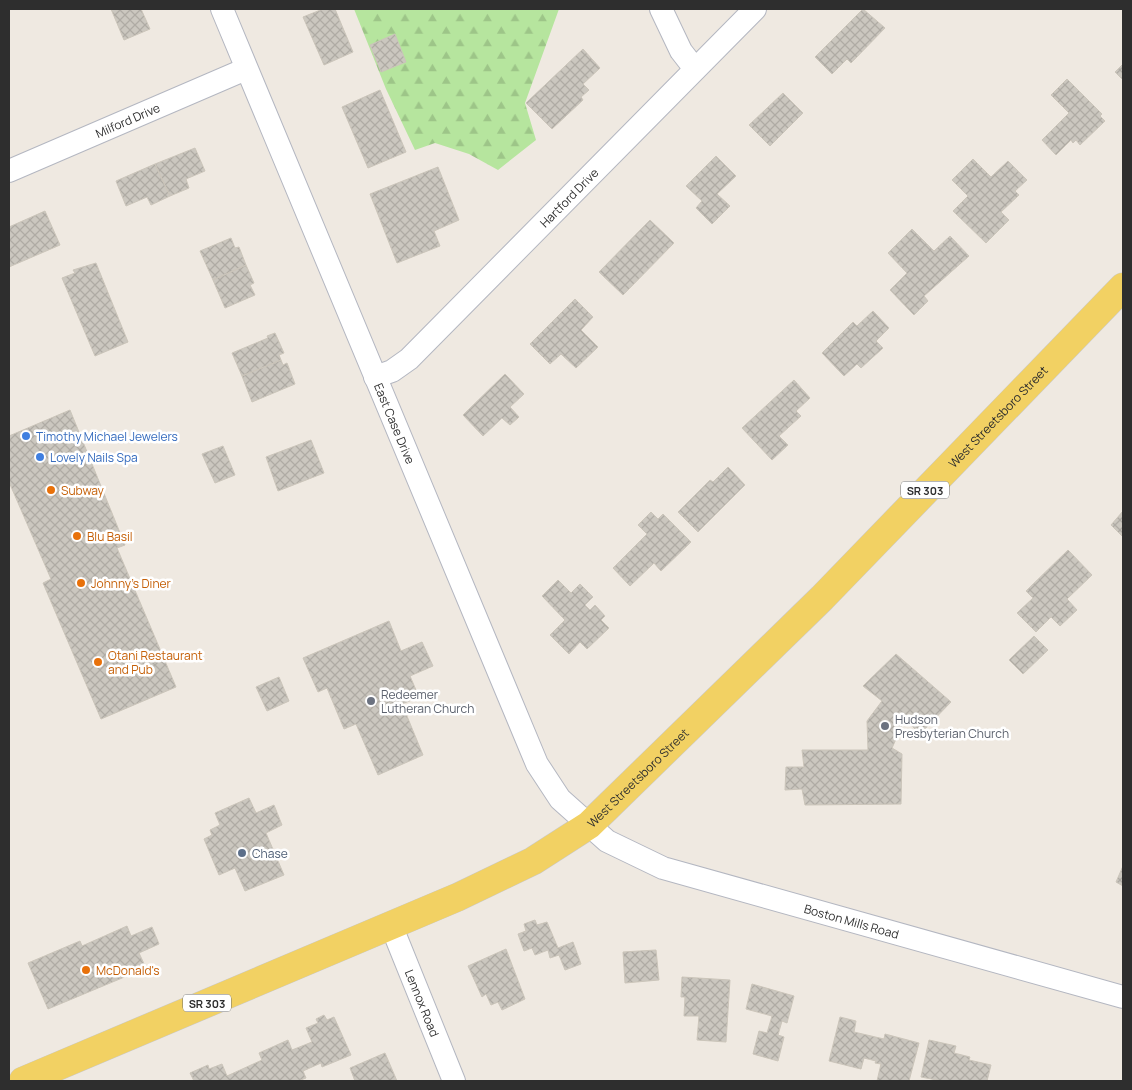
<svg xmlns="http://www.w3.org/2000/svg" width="1132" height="1090" font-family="Manrope,sans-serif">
  <defs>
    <pattern id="forest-firs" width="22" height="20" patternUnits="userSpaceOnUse" patternTransform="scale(1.25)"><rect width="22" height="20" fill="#b6e59e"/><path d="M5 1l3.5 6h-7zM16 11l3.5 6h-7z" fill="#9dc588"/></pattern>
    <pattern id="building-cross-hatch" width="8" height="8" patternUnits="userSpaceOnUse" patternTransform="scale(1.25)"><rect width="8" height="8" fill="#cbc7bf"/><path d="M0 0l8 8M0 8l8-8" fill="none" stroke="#afaba4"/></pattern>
  </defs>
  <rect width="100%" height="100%" fill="#efe9e1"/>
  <path fill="url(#forest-firs)" d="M354,9H559L525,103L536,140L498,170L469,154L435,143L415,150L386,89Z"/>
  <path fill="url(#building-cross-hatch)" stroke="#cbc5ba" d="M111,9H141L150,29L124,40Z
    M323,9H335L353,52L324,65L303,17Z
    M863,9L885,28L851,63L847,59L832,74L815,57Z
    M395,34L406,62L381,72L370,45Z
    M583,49L600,68L583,84L589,90L581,97L583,100L552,129L526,103Z
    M1123,64V80L1115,72Z
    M1067,79L1102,114L1100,116L1105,121L1080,145L1076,140L1073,143L1071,140L1056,155L1042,140L1069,113L1051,95Z
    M380,90L406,152L368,168L342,107Z
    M783,93L803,113L770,146L749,125Z
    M195,148L205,171L186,179L189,188L170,196L155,164Z
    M716,156L736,176L717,194L730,206L712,224L696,208L702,201L686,186Z
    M973,159L991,177L1008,161L1027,180L1015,191L1019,195L1001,212L1009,220L986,243L953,211L968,196L952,180Z
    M155,164L170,196L151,205L147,197L126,206L116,181Z
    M438,167L459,220L434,231L440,246L397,263L370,194Z
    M45,211L60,245L9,267V227Z
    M650,220L674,243L623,295L599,272Z
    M912,229L934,251L950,236L969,256L924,296L928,301L914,315L890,290L907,273L888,253Z
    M231,238L235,248L239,247L246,265L213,280L200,251Z
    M96,263L128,342L95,356L62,278L75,273L73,270Z
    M246,265L254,283L250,285L255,295L225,308L213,280Z
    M575,299L593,317L581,330L598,347L576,368L561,354L550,364L530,344Z
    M873,311L889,328L876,341L883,348L861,368L857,364L844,376L822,353L853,322L857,326Z
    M275,333L284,353L279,355L281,360L242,376L232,353L268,338L267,336Z
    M281,360L283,365L287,363L295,384L252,402L242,376Z
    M505,374L524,394L510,407L519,417L510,425L502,418L483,436L463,415Z
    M794,380L810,398L796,411L801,416L779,436L788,445L772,460L742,428Z
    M70,410L125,545L117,548L176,687L101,719L43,583L51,579L9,482V436Z
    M311,440L324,473L278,491L266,457Z
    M223,446L235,475L215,483L202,454Z
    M728,467L745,485L698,532L678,512L710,480L713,482Z
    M1123,511V537L1111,525Z
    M651,512L658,519L663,514L691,542L661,571L654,563L630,586L613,568L647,534L638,525Z
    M1068,550L1092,575L1067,599L1077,610L1060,626L1051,617L1036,632L1017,613L1033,598L1026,591Z
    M558,580L571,593L580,584L593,597L585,605L590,610L595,605L605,616L601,620L609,628L587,649L580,642L569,654L550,635L565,620L542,596Z
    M389,621L401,651L422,642L433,666L410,676L419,697L402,704L423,755L378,775L356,724L344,729L327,688L318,692L303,658Z
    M1034,636L1048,650L1023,674L1009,660Z
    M896,654L951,702L920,734L905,719L892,748L902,754L901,804L805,805L802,789L785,790L786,767H804L802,750H868L867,721L882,701L863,686Z
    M279,677L289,701L267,711L256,687Z
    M249,798L256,813L274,805L282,825L266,833L284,875L245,891L235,868L219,875L204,839L212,835L210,830L220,825L215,813Z
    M1123,866V886L1116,882Z
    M535,920L537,925L547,922L558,948L573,942L581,964L565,970L559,955L550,958L548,950L535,955L532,948L524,951L518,934L526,931L524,924Z
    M127,926L131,936L152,927L159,944L139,953L146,968L48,1009L28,963L80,941L82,946Z
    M506,949L525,999L502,1010L498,1002L491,1005L486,994L482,997L468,966Z
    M656,950L659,980L625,983L623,952Z
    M682,977L730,980L726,1042L697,1040L699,1016H684L685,997H681Z
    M752,984L794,996L787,1023L782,1021L778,1035L784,1037L778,1061L753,1054L759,1031L767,1033L772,1016L746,1009Z
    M324,1015L327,1020L334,1017L351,1055L322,1067L321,1063L303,1071L306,1078L298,1081H194L190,1073L208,1065L209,1069L222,1064L227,1076L262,1060L259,1053L288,1040L292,1050L312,1042L306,1028L318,1023L316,1019Z
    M840,1017L856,1021L854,1032L884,1039L885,1034L919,1043L909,1081H877L881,1064L875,1063L876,1061L864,1058L861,1069L829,1061Z
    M929,1040L956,1046L954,1053L970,1057L969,1060L991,1065L987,1081H942L921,1077Z
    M385,1053L397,1081H355L350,1068Z"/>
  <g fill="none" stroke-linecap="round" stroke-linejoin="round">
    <g stroke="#b4b7c1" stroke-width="24">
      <g id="minor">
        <path id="s1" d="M222,9L537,764L560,799L607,841L663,868L1123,997"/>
        <path d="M661,9L681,51L695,69"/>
        <path id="s2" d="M9,171L246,69"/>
        <path id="s3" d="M375,377L392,371L409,359L755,9"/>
        <path id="s4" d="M391,925L454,1081"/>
      </g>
    </g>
    <g stroke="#c9c9c9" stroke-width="29">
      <g id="major">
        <path id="s5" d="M23,1081L458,897L533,861L589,825L822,598L1123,287"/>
      </g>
    </g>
    <use href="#minor" stroke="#fff" stroke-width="22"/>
    <use href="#major" stroke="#f2d163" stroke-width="28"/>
  </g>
  <g fill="#3f7fe0" stroke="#fff" stroke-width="2">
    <circle cx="26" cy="436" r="5"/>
    <circle cx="40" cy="457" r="5"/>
  </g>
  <g fill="#e8710a" stroke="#fff" stroke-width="2">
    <circle cx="51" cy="490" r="5"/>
    <circle cx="77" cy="536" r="5"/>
    <circle cx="81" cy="583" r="5"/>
    <circle cx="98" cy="662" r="5"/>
    <circle cx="86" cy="970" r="5"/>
  </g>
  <g fill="#6b7280" stroke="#fff" stroke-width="2">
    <circle cx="371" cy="701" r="5"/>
    <circle cx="885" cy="726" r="5"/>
  </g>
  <circle fill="#5c6f8a" stroke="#fff" stroke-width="2" cx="242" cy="853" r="5"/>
  <g text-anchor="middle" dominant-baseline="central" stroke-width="5" stroke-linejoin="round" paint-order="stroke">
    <g fill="#fff" stroke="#6d6d6d" stroke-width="1">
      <rect x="901" y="481.5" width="48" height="17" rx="4"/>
      <rect x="183" y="994.5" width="48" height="17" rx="4"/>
    </g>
    <g font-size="11" font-weight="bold" fill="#2e2e2e">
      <text x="925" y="490">SR 303</text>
      <text x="207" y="1003">SR 303</text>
    </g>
    <g font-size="12" fill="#2e2e2e" stroke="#fff">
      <text stroke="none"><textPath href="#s2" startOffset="129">Milford Drive</textPath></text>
      <text stroke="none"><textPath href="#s3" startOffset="266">Hartford Drive</textPath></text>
      <text stroke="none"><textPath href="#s5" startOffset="1200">West Streetsboro Street</textPath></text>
      <text stroke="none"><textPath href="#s1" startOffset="449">East Case Drive</textPath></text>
      <text stroke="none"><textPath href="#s5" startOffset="690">West Streetsboro Street</textPath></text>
      <text stroke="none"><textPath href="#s1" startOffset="1181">Boston Mills Road</textPath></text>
      <text stroke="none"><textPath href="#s4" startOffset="84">Lennox Road</textPath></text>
    </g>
    <g font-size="12" fill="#366cbe" stroke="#fff" text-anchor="start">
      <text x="36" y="436">Timothy Michael Jewelers</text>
      <text x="50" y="457">Lovely Nails Spa</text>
    </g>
    <g font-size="12" fill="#c56008" stroke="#fff" text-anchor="start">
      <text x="61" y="490">Subway</text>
      <text x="87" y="536">Blu Basil</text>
      <text x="91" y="583">Johnny's Diner</text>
      <text x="108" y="655">Otani Restaurant<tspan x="108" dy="14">and Pub</tspan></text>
      <text x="96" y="970">McDonald's</text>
    </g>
    <g font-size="12" fill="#5b616d" stroke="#fff" text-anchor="start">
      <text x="381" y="694">Redeemer<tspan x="381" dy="14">Lutheran Church</tspan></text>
      <text x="895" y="719">Hudson<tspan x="895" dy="14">Presbyterian Church</tspan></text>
    </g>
    <g font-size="12" fill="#4e5e75" stroke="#fff" text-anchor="start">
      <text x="252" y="853">Chase</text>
    </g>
  </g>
  <rect width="1132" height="1090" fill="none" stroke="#2e2e2e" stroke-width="20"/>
</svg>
